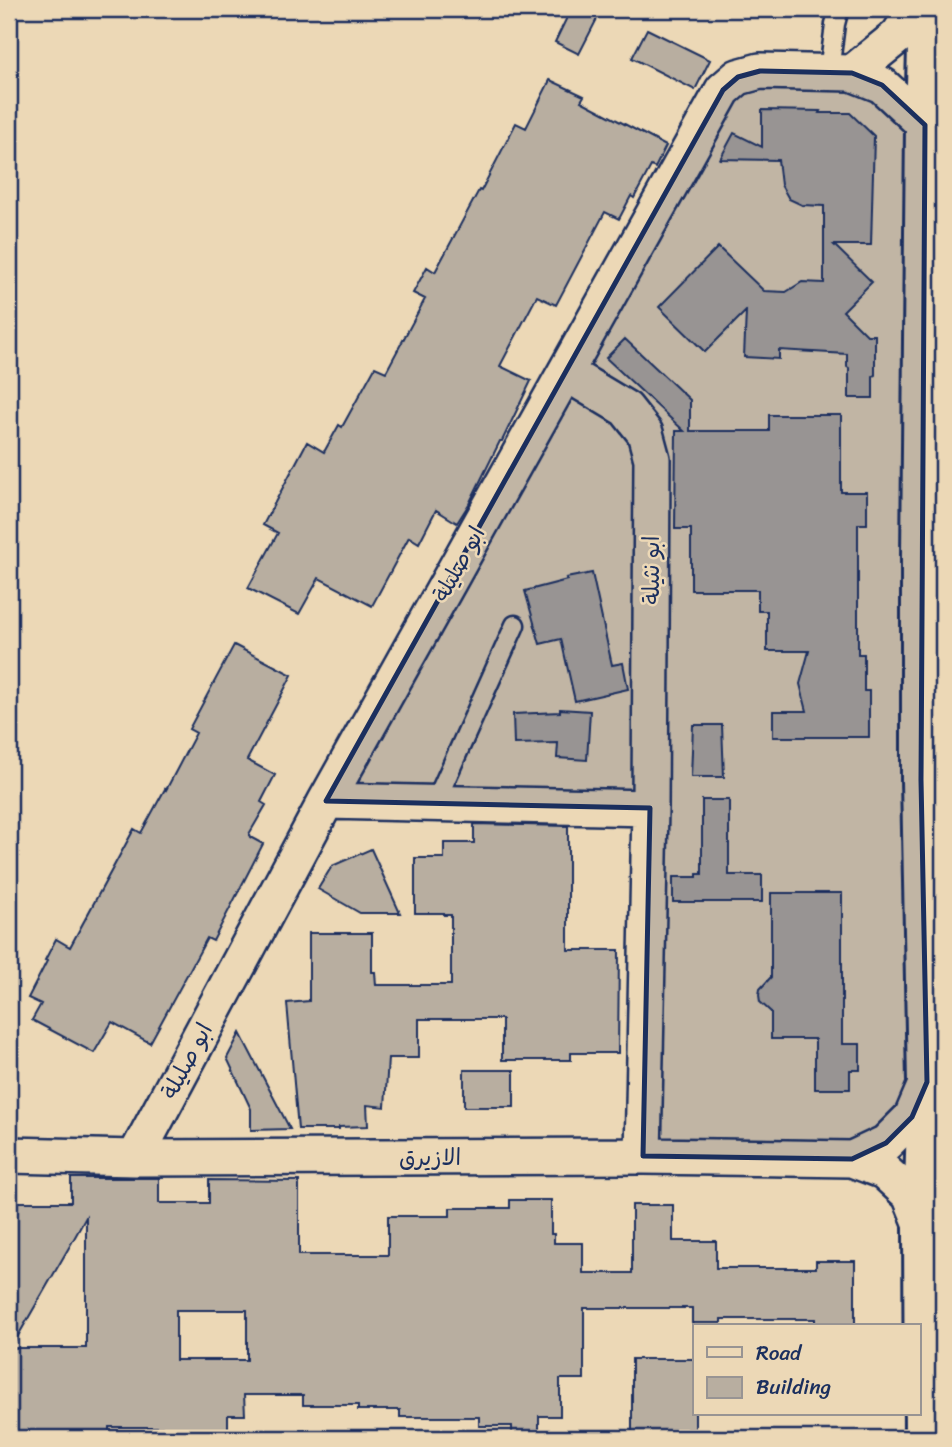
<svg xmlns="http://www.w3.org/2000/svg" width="952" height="1447" font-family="Sriracha,'Playpen Sans Arabic',sans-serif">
  <rect width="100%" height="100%" fill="#ecd8b6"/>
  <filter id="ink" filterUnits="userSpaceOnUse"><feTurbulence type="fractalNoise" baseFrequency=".0143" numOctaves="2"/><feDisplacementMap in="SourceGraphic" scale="14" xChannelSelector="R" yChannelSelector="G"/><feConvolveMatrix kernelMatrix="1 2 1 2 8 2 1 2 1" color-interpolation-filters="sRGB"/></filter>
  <g filter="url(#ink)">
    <path fill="#b8aea0" stroke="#1b2f5e" stroke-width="2" fill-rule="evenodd" d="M571,9H602L579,54L555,42Z
      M647,29L710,60L695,90L632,58Z
      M550,80L584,96L581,101L666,146L655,168L651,166L634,198L631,196L619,219L605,212L556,305L537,296L500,366L531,381L502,441H500L469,504L457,523L436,510L419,543L409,537L372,606L319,578L299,614L248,588L278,533L263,525L307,442L324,452L339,425L342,427L375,367L386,372L425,299L413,293L427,267L435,272L479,190L481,191L516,123L526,128Z
      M762,110L820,111L819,113H850L874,136L871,245H834L872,282L843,311L867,335H875V375L873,376V398H849V368L847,367V354L779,350V359L744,357L746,311L705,352L659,307L718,247L764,291L786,292L802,282L824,283V206L802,205L789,199L781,185L778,160L720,159L734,133L762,147Z
      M625,339L690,400V431H769V415H841V492H867V524H858V654H864V691H869V737H773V711H807L800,684L809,651H767V611H758V590H691V529H675L676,431H684L606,358Z
      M592,573L612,665L623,663L628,689L575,701L561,639L540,644L525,591L567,580L566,578Z
      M234,645L292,675L247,760L275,775L261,802L266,805L249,834L250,837L263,844L213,941L207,938L150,1043L112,1022L94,1053L32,1020L41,1004L28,998L47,961L45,960L56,939L70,947L134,829L141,833L165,789L166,790L196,733L189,729Z
      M560,709L590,711L587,760L557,758L558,743L514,744L513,714L560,712Z
      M693,725H722L724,777H691Z
      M702,800H729V875H762V902H673V877H697V874H702Z
      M474,824L568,826V950H619L618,1053H571V1060H502V1019H419V1058H388L385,1107L367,1105L368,1126L339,1127V1129H298L287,1003L309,1001V933H372V972H375L376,985H451V915H444V913H415V858H444V843H474Z
      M371,849L400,913H360L318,889L332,866Z
      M771,893H842V1044H860V1070H850V1089H815V1039H771V1012L760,1002L759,995L760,989L771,977Z
      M240,1033L290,1129L251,1130V1109L227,1058Z
      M464,1070H514V1107H464Z
      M71,1178H159V1203H209V1180L299,1181V1255H388V1216H450V1208H510V1200H551V1234H554V1243H583V1273H632V1205H673V1241H716V1268H816V1261H855V1326H815V1319H721V1323H692V1308H584V1379H560V1416H539V1438H512V1426H479V1417H400V1410H358V1405H303V1395H244L245,1415H228V1437H172V1427H109V1438H9V1202H71ZM86,1217V1348H11L71,1244ZM176,1310H247V1360H176Z
      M632,1359H695V1429H687V1438H632Z"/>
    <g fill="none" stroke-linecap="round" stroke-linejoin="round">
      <g stroke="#1b2f5e" stroke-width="23">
        <path id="lane" d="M829,72L835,24L839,9
          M435,803L515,625"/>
      </g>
      <g stroke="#1b2f5e" stroke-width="40">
        <path id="street" d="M852,73L899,35L915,9
          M566,373L626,409L645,433L652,459L650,808L643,1156
          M326,801L650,808
          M9,1155L135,1158L643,1156L852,1159L884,1171L910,1195L923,1227
          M135,1158L326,801L723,90L738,77L760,71L852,73L882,85L925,125
          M852,1159L886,1143L912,1117L927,1082"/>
      </g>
      <g stroke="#1b2f5e" stroke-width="44">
        <path id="secondary" d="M924,1438L923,1227L927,1082L921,780V557L925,125L928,9"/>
      </g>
      <use href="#lane" stroke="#ecd8b6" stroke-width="18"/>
      <use href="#street" stroke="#ecd8b6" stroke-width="35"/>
      <use href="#secondary" stroke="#ecd8b6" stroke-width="38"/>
    </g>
  </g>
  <path fill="#1b2f5e" fill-opacity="0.2" stroke="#1b2f5e" stroke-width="5" stroke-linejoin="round" d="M760,71L852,73L882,85L925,125L921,780L927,1082L912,1117L886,1143L852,1159L643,1156L650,808L326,801L723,90L738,77Z"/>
  <g text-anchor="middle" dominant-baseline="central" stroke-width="5" stroke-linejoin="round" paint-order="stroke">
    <g font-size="23" fill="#1b2f5e" stroke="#ecd8b6">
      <text transform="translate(459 564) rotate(-61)">ابو صليلة</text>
      <text transform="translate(651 570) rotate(-90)">ابو نثيلة</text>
      <text transform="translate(187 1061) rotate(-62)">ابو صليلة</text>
      <text x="430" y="1157">الازيرق</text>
    </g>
  </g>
  <rect width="952" height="1447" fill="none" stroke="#ecd8b6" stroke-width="35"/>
  <rect x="18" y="18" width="917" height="1412" fill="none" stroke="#1b2f5e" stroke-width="2.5" filter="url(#ink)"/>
  <rect x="693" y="1324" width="228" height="91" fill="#ecd8b6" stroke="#989493" stroke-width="2"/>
  <rect x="707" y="1347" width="35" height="10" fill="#ecd8b6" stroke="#989493" stroke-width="2"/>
  <text x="756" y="1360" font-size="21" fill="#1b2f5e">Road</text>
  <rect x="707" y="1377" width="35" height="21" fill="#b8aea0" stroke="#989493" stroke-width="2"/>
  <text x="756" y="1394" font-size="21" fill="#1b2f5e">Building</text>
</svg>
